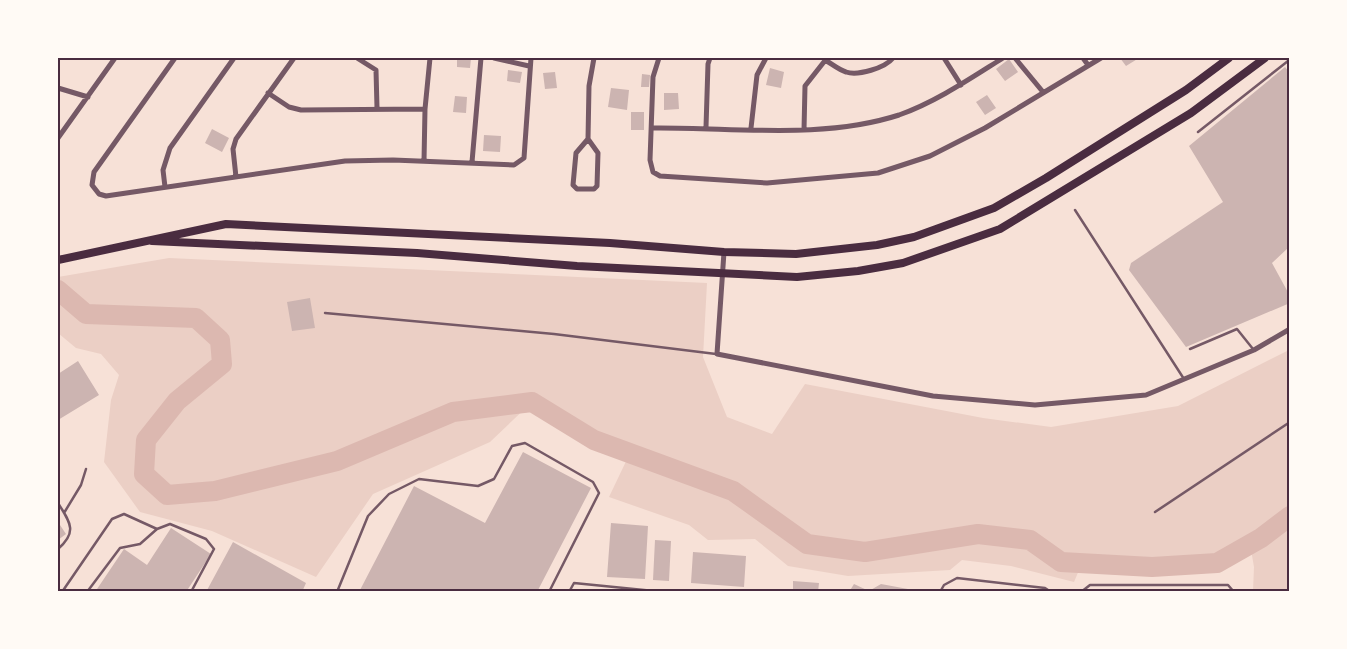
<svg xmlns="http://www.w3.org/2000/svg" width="1347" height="649" font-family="Helvetica,sans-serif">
  <rect width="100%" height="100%" fill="#f7e1d7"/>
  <path fill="#ebcfc5" d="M169,258L707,283L703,357L727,417L772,434L805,384L983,418L1051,427L1178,406L1289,350V591H1253L1254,567L1250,544L1217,563L1152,567L1082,563L1074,582L1011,566L962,560L950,570L848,576L788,566L755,539L708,540L689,525L609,497L630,453L594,440L532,402L490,442L373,494L316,577L212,531L140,512L104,462L111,400L119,375L101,354L76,348L58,333V277Z"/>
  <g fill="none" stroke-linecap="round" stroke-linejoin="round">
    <path stroke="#dcb8b0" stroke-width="20" d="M58,290L86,314L196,318L220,340L222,364L177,401L146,440L144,474L167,495L215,491L337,461L453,412L532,402L594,440L733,491L807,544L865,552L978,534L1030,540L1061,562L1152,567L1217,563L1261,538L1290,516"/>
  </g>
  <path fill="#ccb4b1" d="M457,58H471L470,68L457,67Z
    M1120,58H1139L1126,66Z
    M1009,59L1018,72L1005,81L996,69Z
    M1285,67L1290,73V249L1288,248L1272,263L1290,296V303L1186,347L1129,270L1131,263L1223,202L1189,146Z
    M770,68L784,72L781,88L766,85Z
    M508,70L522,72L520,83L507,81Z
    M555,72L557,88L545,89L543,73Z
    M642,74L650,75L649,87H641Z
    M611,88L629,90L627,110L608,107Z
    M664,93H678L679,109L664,110Z
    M987,95L996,108L985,115L976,102Z
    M455,96L467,97L466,113L453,112Z
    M631,112H644V130H631Z
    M212,129L229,138L222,152L205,143Z
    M484,135L501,136L500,152L483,151Z
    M310,298L315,328L292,331L287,302Z
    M78,361L99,395L58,420V374Z
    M523,452L591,488L537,592H359L414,486L485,523Z
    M58,522L66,534L58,540Z
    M611,523L648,526L645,579L607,577Z
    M171,528L211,554L186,592H95L124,549L147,565Z
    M655,540L671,541L669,581L653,580Z
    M233,542L306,583L302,592H206Z
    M693,552L746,556L744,587L691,583Z
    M793,581L819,583L818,592H793Z
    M854,584L869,591L881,584L924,592H849Z"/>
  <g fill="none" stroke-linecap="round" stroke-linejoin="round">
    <path stroke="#755966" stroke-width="2.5" d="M1198,132L1288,61L1290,63
      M1075,210L1184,379
      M325,313L554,334L716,354
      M1190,349L1237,329L1253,349
      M58,503C70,522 78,532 58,549
      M1155,512L1290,422
      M64,513L81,485L86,469
      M62,592L112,519L124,514L157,529
      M87,592L120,548L140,544L157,529L170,524L206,539L214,549L191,592
      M337,592L368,516L389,494L419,479L478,486L494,479L512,446L525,443L593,482L599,493L549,592
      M569,592L574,583L664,592
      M940,592L944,585L957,578L1045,588L1051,592
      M1081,592L1090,585H1228L1234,592"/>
    <path stroke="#755966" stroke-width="5" d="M175,58L94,172L92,185L99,194L106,196L345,161L393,160L514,165L524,158L531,58
      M357,58L376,70L377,108
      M494,58L529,66
      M659,58L653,77L650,160L653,172L660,176L767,183L878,173L930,156L985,128L1101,58
      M944,58L961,85
      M1015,58L1043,92
      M1083,58L1088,65
      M825,60C832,64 839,70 846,72C858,76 885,68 893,58
      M58,88L88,97
      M268,93L289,107L301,110L425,109
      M706,127L708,64L710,58
      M653,128C733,127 822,140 899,115C936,102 971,78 1003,58
      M751,128L757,75L766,58
      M804,130L805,86L827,58
      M58,138L115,58
      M588,139L598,153L597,186L594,189H577L573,185L576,153L588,139L589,86L594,58
      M424,161L425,109L430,58
      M472,162L481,58
      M236,177L233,149L236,139L294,58
      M165,187L163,170L170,148L234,58
      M724,252L717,354L933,396L1035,405L1146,395L1254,350L1290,329"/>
    <path stroke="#4a2c40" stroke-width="8" d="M152,241L417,253L577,266L797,277L858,271L903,263L1000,229L1191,113L1265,58
      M58,260L226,224L610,243L724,252L796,254L877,245L914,237L994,208L1046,178L1186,90L1229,58"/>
  </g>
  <rect width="1347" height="649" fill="none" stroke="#fffaf5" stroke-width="118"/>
  <rect x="59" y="59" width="1229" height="531" fill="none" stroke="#4a2c40" stroke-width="2"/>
</svg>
